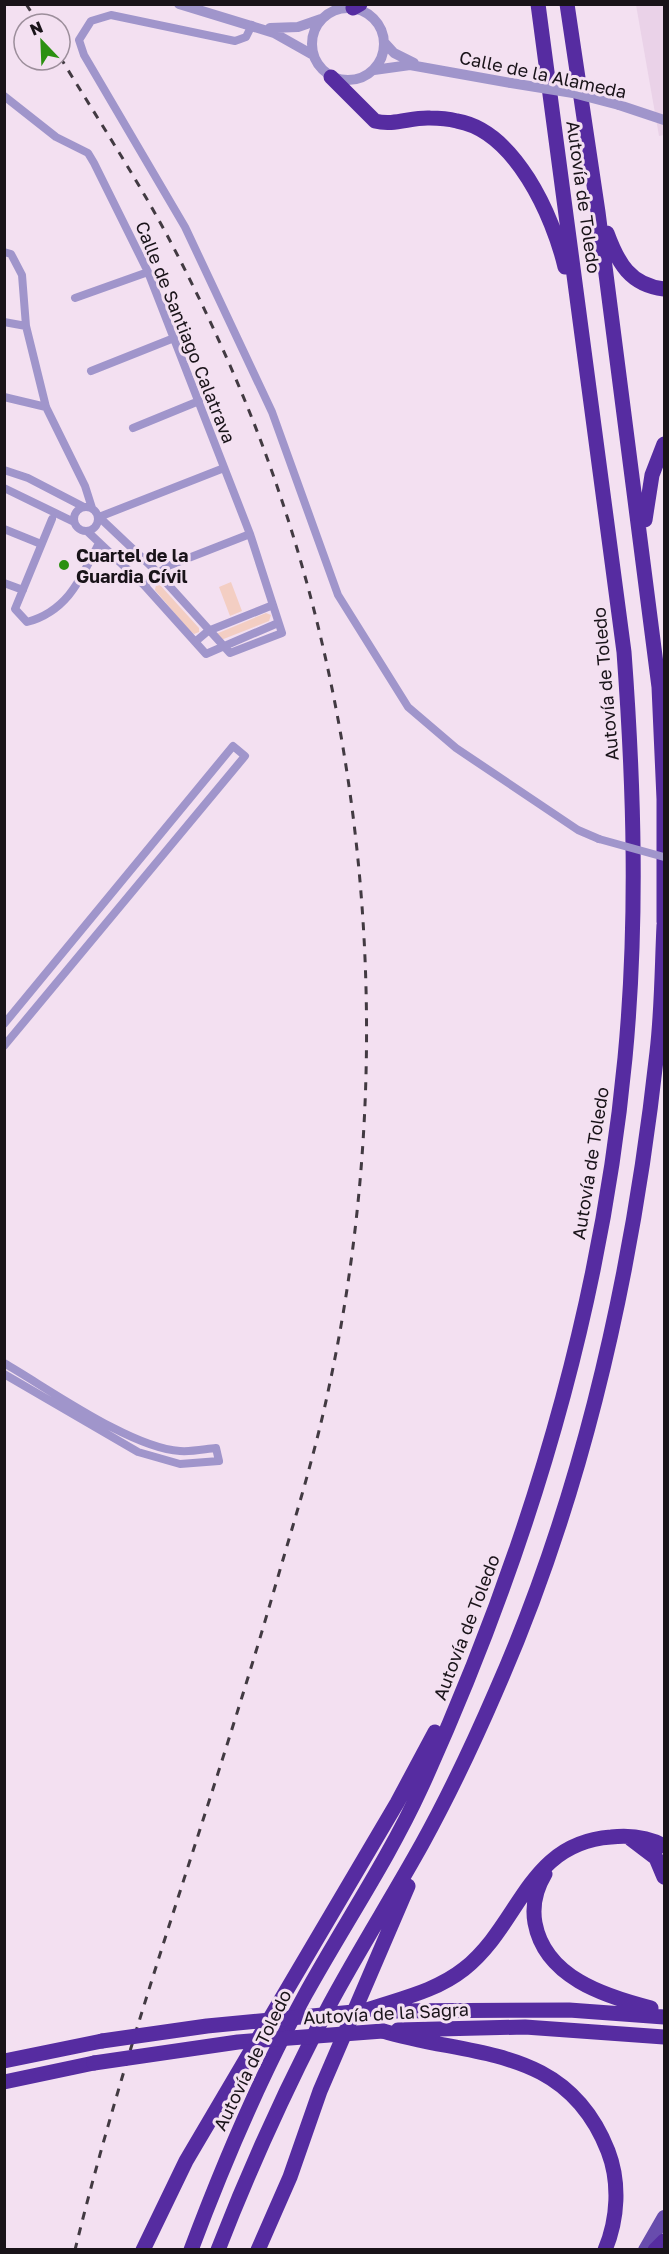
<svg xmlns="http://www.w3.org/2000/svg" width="669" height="2254" font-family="'Golos Text',sans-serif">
  <rect width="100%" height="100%" fill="#f3e0f1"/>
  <path fill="#ead2e8" d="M636,5H664V135L659,136Z"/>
  <path fill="#f3cec3" d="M231,582L242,611L230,616L219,587Z
    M156,585H160L199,628V632L194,634L189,630L155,590Z
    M266,613L271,615L269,621L221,640L216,634Z"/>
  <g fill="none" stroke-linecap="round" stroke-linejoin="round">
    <path stroke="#a095cb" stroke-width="8" d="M252,25L246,37L235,41L111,15L91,21L79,40L84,55L185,227L272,412L338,595L408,707L456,748L578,830L599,839
      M4,96L56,137L88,153L94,163L148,272L250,534L282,633L230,653L154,569L99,517L224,468
      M4,252L11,254L22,275L26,326L46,407L85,486L92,508
      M75,298L148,272
      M4,322L26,326
      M91,371L174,338
      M4,397L46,407
      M133,428L199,401
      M4,470L28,478L84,507
      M4,488L74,522
      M74 519a12 12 0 1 1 24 0a12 12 0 1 1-24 0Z
      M52,519L15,609L27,622C68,611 81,578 99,543
      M4,529L41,544
      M88,532L144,585L206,654L278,623
      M4,583L23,590
      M144,585L168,566L250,534
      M195,642L208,631L273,605
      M4,1024L233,746L245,756L4,1046
      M4,1363C49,1389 131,1448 180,1451C192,1452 205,1449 216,1448L219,1461L180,1464L138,1452L4,1374"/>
    <path stroke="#a095cb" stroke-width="10" d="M179,4L274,33L313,55
      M312 44a36 36 0 1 1 72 0a36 36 0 1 1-72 0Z
      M270,28L298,27L321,19
      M384,42L394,53L414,63
      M374,70L410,65L511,83
      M619,105L664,120"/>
    <path stroke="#684cad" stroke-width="14" d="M645,2250L664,2217"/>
    <path stroke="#562ca1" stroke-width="15" d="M567,4L598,212L659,687L664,799V922
      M353,8L360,4
      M331,77L375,121C394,126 411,117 430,118C439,118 449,119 457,121C515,131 553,216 565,267
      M607,233C618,263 630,285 664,289
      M645,520L652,475L664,444
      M631,1839L656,1858L664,1877
      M545,1874C536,1889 532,1906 535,1923C545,1977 604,1996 651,2008
      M364,2011C398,1999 435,1992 464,1969C521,1924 527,1843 611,1837C630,1835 648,1837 664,1846
      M382,2011L569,2010L664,2017
      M398,2030L525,2027L664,2037
      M383,2031C472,2058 566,2044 608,2151C620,2182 618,2219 605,2250
      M4,2061L102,2041
      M4,2082L94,2063
      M143,2250L186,2161L397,1803L435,1732
      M191,2250C224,2162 260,2077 305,1995C343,1926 388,1860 421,1788C526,1557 601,1311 625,1058C638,922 634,787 624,652L538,4
      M218,2250C251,2165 288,2084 330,2004C359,1950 392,1898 422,1844C449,1795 474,1742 496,1691C585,1489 633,1270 657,1052C662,1010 662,967 664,925
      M258,2250L290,2177L320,2091L408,1886
      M655,2250L664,2241"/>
    <path stroke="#423a42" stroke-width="3" stroke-dasharray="8 8" stroke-linecap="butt" d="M26,4L39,24
      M60,57C96,116 134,174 167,235C204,305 239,381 266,455C374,750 395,1081 329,1387C315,1455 294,1521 275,1587C211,1809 130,2026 75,2250"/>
    <path stroke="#a095cb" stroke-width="8" d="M599,839L664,857"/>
    <path stroke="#a095cb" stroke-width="10" d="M511,83L573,93L619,105"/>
    <path stroke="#562ca1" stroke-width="15" d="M102,2041L207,2026L364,2011
      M94,2063L238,2042L383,2031"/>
  </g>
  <circle fill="#2b9011" stroke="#f3e0f1" stroke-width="2" cx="64" cy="565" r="6"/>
  <g text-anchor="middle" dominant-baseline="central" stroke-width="6" stroke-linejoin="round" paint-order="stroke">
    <g font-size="18" fill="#191319" stroke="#f3e0f1">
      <text transform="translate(543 74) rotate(12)">Calle de la Alameda</text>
      <text transform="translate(584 197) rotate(82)">Autovía de Toledo</text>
      <text transform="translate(186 332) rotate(68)">Calle de Santiago Calatrava</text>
      <text transform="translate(605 684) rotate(-95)">Autovía de Toledo</text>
      <text transform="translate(590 1163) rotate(-81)">Autovía de Toledo</text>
      <text transform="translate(466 1627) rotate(-69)">Autovía de Toledo</text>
      <text transform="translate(386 2013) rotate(-3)">Autovía de la Sagra</text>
      <text transform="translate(252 2060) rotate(-64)">Autovía de Toledo</text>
    </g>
    <g font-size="18" font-weight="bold" fill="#191319" stroke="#f3e0f1" text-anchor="start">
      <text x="76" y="555">Cuartel de la<tspan x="76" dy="21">Guardia Cívil</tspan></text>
    </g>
  </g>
  <rect width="669" height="2254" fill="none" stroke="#191319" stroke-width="12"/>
  <g transform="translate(42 42) rotate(337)"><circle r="28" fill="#f3e0f1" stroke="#9c8e9b" stroke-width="1.5"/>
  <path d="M0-4.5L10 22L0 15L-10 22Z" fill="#2b9011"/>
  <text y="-9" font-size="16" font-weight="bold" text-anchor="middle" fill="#191319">N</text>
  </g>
</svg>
